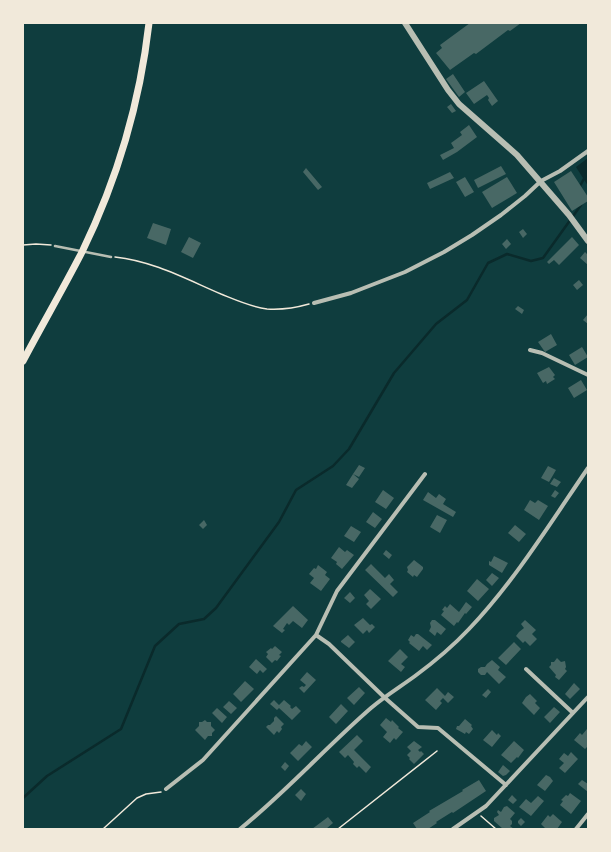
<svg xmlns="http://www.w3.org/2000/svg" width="611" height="852" font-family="'PT Sans',sans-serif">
  <rect width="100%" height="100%" fill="#0f3d3e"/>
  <path fill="#0a2a2b" d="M588,158V186L576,167Z"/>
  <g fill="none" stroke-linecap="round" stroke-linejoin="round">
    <path stroke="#0a2a2b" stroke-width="2.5" d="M579,188L588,171
      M23,798L47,776L121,729L155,646L179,624L204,619L216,608L279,522L296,490L333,466L349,449L394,373L436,324L467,300L488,263L507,254L531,261L543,258L581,205V203"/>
  </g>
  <path fill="#486865" d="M470,23H521L510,31L508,30L476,54L474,53L450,70L436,53L442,48L440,45Z
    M453,74L465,92L459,97L446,79Z
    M484,81L498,101L492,106L488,100L489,98L487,95L474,104L466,93Z
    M451,104L456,111L452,113L447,107Z
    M469,125L477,137L457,152L443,160L440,155L454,148L451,143L462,135L460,132Z
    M501,166L506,174L478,188L474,180Z
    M306,168L322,187L318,190L303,172Z
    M571,171L588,197V201L572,211L554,182Z
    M450,172L454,178L430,189L427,183Z
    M465,177L474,192L465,197L456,182Z
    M507,177L517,193L492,208L482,192Z
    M153,223L171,229L166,245L147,238Z
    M523,229L527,234L523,238L519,232Z
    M189,237L201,243L193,258L181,252Z
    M572,237L579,245L559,265L554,260L549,264L547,262Z
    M507,239L511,244L506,249L502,244Z
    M585,252L588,255V265L580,258Z
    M579,280L583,285L577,290L573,285Z
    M518,306L524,310L522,314L515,309Z
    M588,314V324L583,320Z
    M551,334L557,345L545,352L538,342Z
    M582,347L588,357L575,365L569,355Z
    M549,367L555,375L553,377L555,379L547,384L546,381L543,383L537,373Z
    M581,380L587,390L574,398L568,388Z
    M359,465L365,468L359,477L353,474Z
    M548,466L556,470L549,482L541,478Z
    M353,474L359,479L352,488L346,485Z
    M554,478L561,482L557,487L550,484Z
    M383,490L394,498L386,509L375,502Z
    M555,490L559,493L555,498L551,496Z
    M428,492L436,498L439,494L446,499L443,504L456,512L453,517L423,500Z
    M530,500L535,503L538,500L548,506L539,520L524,510Z
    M373,512L382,519L375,528L366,522Z
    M437,515L447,520L440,533L430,527Z
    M204,520L207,525L203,529L199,525Z
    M515,525L526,534L519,542L508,533Z
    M351,526L361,532L354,542L344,536Z
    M339,547L345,552L347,550L354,555L342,569L336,564L337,562L331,558Z
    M386,550L392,555L389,559L383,554Z
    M494,556L508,563L502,573L489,565V561L491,562Z
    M414,560L423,567V569L417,577L414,575L413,577L407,572L408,570L407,567Z
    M371,564L385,578L389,574L394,580L390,584L398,592L393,597L365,570Z
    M318,565L327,572L325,575L330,579L321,591L310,583L314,578L309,574L314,568L316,569Z
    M492,573L499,578L492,586L486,580Z
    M477,579L489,589L478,601L467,591Z
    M370,589L381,599L371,609L366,604L369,601L364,595Z
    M350,592L355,598L350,603L344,598Z
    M466,602L472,607L466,614L465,613L458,623L457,622L454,626L441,615L444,611L442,610L445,606L447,608L450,604L459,612Z
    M293,606L308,620L302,628L293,621L289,625L287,623L283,629L285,630L282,633L273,626Z
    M363,618L370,625L372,624L375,627L369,633L367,630L363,634L354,625Z
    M432,620H435L446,629L441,635L437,632L435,636L429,631L431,627L430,623Z
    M525,620L536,630L532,634L537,639L530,646L525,641L523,643L516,636L519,632L524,628L521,624Z
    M416,634H418L432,645L427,650L423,646L419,651L409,643L410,642L408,640L411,635L414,637Z
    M348,635L355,642L349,648L341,642V641Z
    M514,642L521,649L506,665L498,658Z
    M275,646L282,652L279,655L281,656L277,661L275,660L272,663L266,657L268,654L266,652L271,648L272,649Z
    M400,649L408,657L401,664L405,667L401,672L388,661Z
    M557,658L561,662L565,661L566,667L565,669L567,671L559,680L555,677L556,675L549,667L551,665V662H554Z
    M256,659L267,669L263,673L260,670L257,674L249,667Z
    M492,660L500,667L498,670L506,677L499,684L487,672L485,675H481L478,672V669L481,667H485L487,664Z
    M307,672L316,680L304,693L299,688L302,686L304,687L306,685L300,680Z
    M245,681L254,689L241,702L233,694Z
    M574,683L580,689L570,699L565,694Z
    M359,687L365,693L354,705L347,698Z
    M437,688L445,696L448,692L454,697L448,703L443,698L440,701L442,703L436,710L425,700Z
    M488,689L491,692L486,698L482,695Z
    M530,694L537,701L535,703L540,708L534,715L522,703L526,697Z
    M274,700L279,705L284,700L291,706L290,707L292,709L296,706L301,711L292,720L279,708L277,710L270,704Z
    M229,701L237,708L231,714L223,707Z
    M341,704L348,711L336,724L329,717Z
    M554,707L560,712L550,723L544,717Z
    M217,708L227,717L222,723L212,713Z
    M276,716L284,724L281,727L282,729L279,733L277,731L274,735L266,727L268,725H270L274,721V718Z
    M386,718L391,722L392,720L399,727L398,728L403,732L396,740L394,738L390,743L383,737L387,732L380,725Z
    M465,719L472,725L471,726L473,729L469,734L466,732L465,734L456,729L457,726H459Z
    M205,720L207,722H211V726L215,730L212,733V736H208L205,740L195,730L199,726V722H202Z
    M587,729L588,730V746L585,749L574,740L580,733L582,735Z
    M492,730L497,735L498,733L501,736L492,747L483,740Z
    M357,735L363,741L354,750L371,767L366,773L359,766L357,768L353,764L354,762L348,755L345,758L339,752Z
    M306,741L312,747L298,761L290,753L299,744L302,746Z
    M414,741L422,747L418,750L420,752L421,751L424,754L414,764L409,759L410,758L407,755L411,751L407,747Z
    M514,741L524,750L518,758L517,757L511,763L501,755Z
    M571,752L578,759L565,773L559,768L564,763L559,759L564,753L568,756Z
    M285,762L289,766L285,771L281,767Z
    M503,765L510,771L506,775L503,776L498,772Z
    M546,775L550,777L553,781L545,791L537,785Z
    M479,780L486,791L453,813L452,812L436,822L437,823L428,829H417L413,823L430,812L429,811L463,791L462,790Z
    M582,780L588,784V792L578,784Z
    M301,789L306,794L301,801L295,795Z
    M570,793L581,801L571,814L560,805L563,801L561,800L566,795L568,796Z
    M512,795L517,800L513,804L508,800Z
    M538,796L544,801L531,816L519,807L526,799L531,803Z
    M507,806L515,813L510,819L512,821V824L510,826L514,829H503L494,821V818L499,815L497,812L498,810L501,812L504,807Z
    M553,814L562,822L557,829H546L541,824L548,815L550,817Z
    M328,817L333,823L326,829H312Z
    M521,818L525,822L521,826L518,823V821Z"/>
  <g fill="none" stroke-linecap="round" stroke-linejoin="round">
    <path stroke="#f1e9da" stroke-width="1.5" d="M23,245L36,244L51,245
      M115,257C153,261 186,279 221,294C236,300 251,307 267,309C282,310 295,308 309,304
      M481,816L496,829
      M103,829L137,798L146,794L161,792
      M338,829L437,751"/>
    <path stroke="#b8beb3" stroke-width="2.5" d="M55,246L111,257"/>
    <path stroke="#b8beb3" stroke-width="4" d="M314,303L351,293L405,272L444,252L472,235L501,215L525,196L541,181L560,171L588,151
      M530,350L542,353L588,375
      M316,635L329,644L384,697L418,727L438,728L506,785
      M526,669L573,713
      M166,789L203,760L316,635L337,591L425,474
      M240,829C286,792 326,747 371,708C385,696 400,687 415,676C434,662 453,646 469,629C514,582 551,522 588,468
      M453,829L486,806L588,697
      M576,829L588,814"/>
    <path stroke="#b8beb3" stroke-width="6" d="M405,23L448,90L459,104L517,155L569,215L588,241"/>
    <path stroke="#f1e9da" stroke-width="7" d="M23,361C42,325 63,289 82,252C117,180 140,102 149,23"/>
  </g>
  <rect width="611" height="852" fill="none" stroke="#f1e9da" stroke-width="48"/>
</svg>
